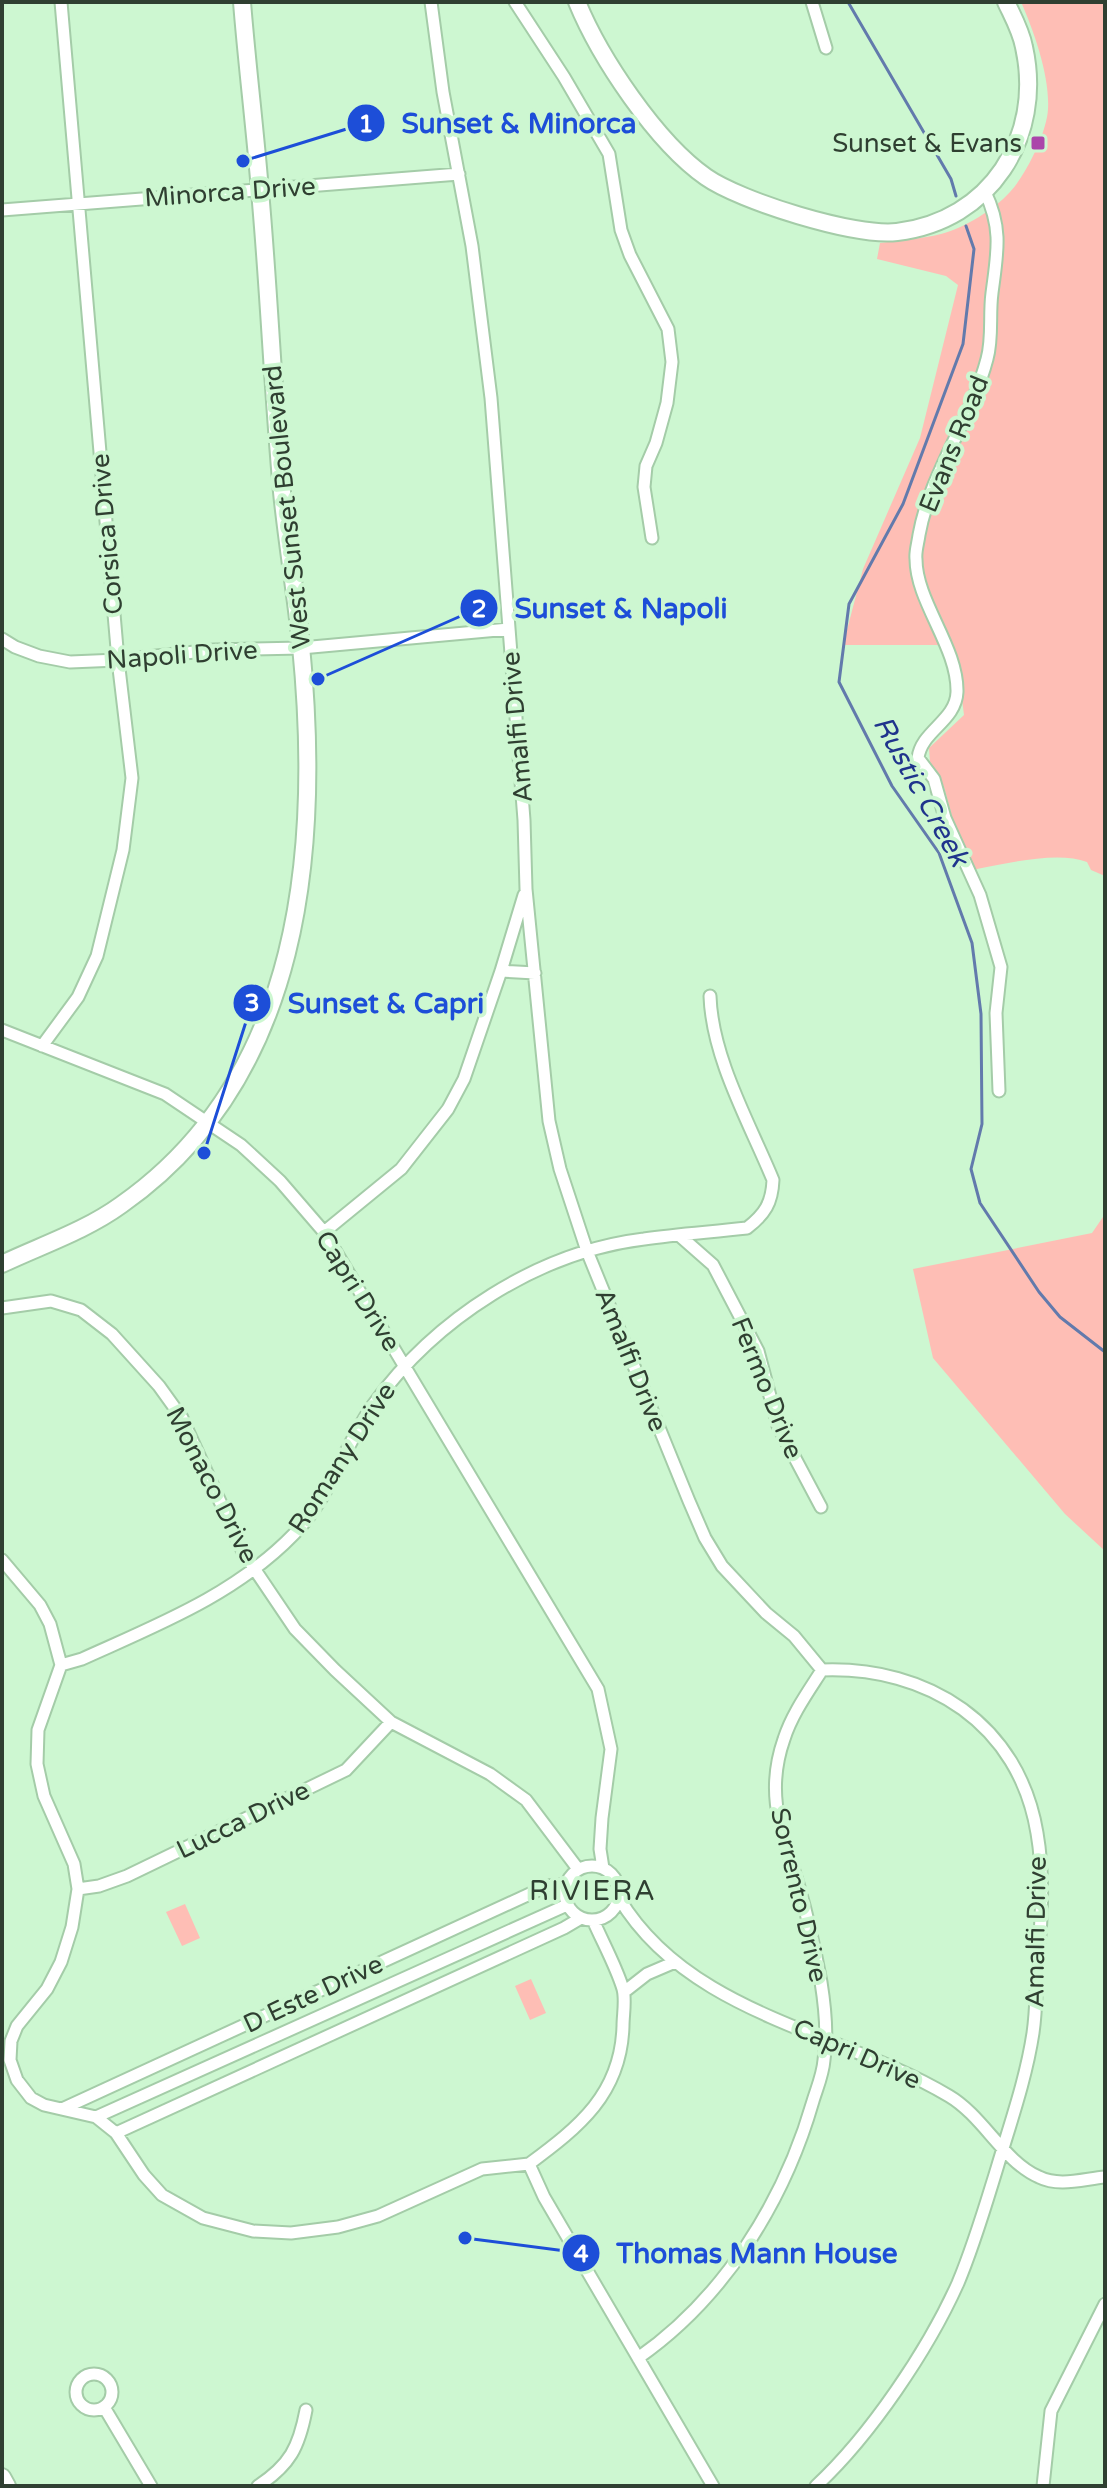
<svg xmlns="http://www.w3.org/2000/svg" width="1107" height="2488" font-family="'Varela Round',sans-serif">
  <rect width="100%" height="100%" fill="#cdf7d1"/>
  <path fill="#febeb5" d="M1021,2H1105V876L1091,870L1087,862C1056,850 1000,865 967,871L944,787L930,762L929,748L964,715L958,668L953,653L937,645H843L863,569L920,438L958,285L946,276L877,259L880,243C900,240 922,239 941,234C964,228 994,210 1010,192C1026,175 1047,132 1048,109C1050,77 1034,31 1021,2Z
    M1105,1214V1551L1065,1514L933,1358L913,1269L1092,1233Z
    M185,1904L200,1938L182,1946L166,1912Z
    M531,1979L546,2013L530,2020L515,1986Z"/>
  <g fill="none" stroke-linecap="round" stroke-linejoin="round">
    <path stroke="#627aac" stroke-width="3" d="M848,2L951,179L956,196
      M966,226L974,249L963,344L903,504L849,604L839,682L892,786L939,853L972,943L981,1014L982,1124L971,1169L980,1203L1039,1292L1060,1317L1105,1352"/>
    <g stroke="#a4cca8" stroke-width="15">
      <path id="minor" d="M431,2L443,92L472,246L491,398L524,820L526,889L549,1121L560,1169L587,1251L689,1501L705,1538L722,1566L766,1613L794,1636L822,1670C928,1666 1019,1724 1037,1833C1045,1879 1041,1927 1037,1973C1036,1993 1036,2013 1033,2033C1026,2079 1010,2124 997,2168C985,2207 974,2245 958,2283C928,2350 870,2436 816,2486
        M515,2L564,77L609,154L621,230L630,255L668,329L672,362L667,403L656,443L646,466L644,487L652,538
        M812,2L826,48
        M985,192C1003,229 997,254 992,293C989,315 993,338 987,359C971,420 930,473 919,535C918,543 915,552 916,559C916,602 958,647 957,692C956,721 921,731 918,758L934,779L945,818L980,895L1001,967L996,1013L999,1091
        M2,210L459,174
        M2,639L15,647L39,656L70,662L118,660L214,650L301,648L509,629
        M501,971L535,973
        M2,1030L165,1094L241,1145L280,1181L324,1232L598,1689L611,1749L602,1818L600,1849L603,1868
        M42,1046L78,997L97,956L123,850L132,778L118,660L61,2
        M324,1232L401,1169L448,1109L464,1079L501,971L524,895
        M680,1236L713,1265L758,1351L778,1426L821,1507
        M2,1308L51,1301L81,1310L112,1334L159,1386L182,1418L243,1552L295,1629L335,1670L391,1722L490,1774L526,1800L578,1869
        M2,1560L40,1605L50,1624L61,1665L38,1730L37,1764L44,1796L74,1864L78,1889L72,1927L61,1962L47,1989L17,2026L11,2041L10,2060L17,2080L31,2098L44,2105L96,2117L116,2133L144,2175L162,2195L203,2218L253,2231L291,2233L338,2227L378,2216L482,2169L529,2164
        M61,1665L82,1659C157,1625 235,1595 294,1534C330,1498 344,1446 373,1405C435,1319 538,1252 644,1239C678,1234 713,1232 747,1228C765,1214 772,1203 773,1180C750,1124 712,1058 710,996
        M565 1893a27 27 0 1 1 54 0a27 27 0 1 1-54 0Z
        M78,1889L99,1886L127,1876L346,1770L391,1722
        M619,1898C689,2015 840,2031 949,2096C983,2116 1004,2162 1039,2177C1059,2187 1083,2179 1105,2177
        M624,1992L647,1974L675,1962
        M62,2109L547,1886L566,1884
        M96,2117L567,1905
        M116,2133L564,1928L581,1918
        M529,2164L544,2197L713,2486
        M529,2164C579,2127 621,2094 623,2026C623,2015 626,2000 623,1989C616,1966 603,1943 593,1920
        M638,2358C724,2298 784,2202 813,2101C817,2088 823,2074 824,2060C828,2035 825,2007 821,1982C815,1950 808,1918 799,1887C783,1834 764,1796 784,1739C792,1714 808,1692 822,1670
        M76 2392a18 18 0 1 1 36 0a18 18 0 1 1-36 0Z
        M104,2407L151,2486
        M258,2486C290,2465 299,2447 306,2410
        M1043,2486L1051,2411L1105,2304"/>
    </g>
    <g stroke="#a4cca8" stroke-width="20">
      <path id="secondary" d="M577,2C600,58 656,142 706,177C740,201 855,237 897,232C990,221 1044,137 1024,47C1021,31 1013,17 1006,2
        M2,1264C42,1245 85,1231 121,1205C303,1078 321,848 301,646C296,594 287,543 282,492C273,392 269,291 260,191C255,128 247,65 242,2
        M2,2477L7,2486"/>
    </g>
    <use href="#minor" stroke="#fff" stroke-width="11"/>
    <use href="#secondary" stroke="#fff" stroke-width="16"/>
  </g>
  <rect fill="#ab46aa" stroke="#cdf7d1" stroke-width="3" x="1030" y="135" width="16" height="16" rx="4"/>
  <g text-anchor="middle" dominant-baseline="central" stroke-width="8" stroke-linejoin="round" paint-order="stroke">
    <g font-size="26" fill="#2f3f31" stroke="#cdf7d1" text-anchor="end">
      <text x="1022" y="143">Sunset &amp; Evans</text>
    </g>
    <g font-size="26" fill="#2f3f31" stroke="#cdf7d1">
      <text transform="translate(230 192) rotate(-4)">Minorca Drive</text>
      <text transform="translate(954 444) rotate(-68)">Evans Road</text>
      <text transform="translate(287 507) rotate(-96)">West Sunset Boulevard</text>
      <text transform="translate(107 534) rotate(-95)">Corsica Drive</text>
      <text transform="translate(182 655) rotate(-4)">Napoli Drive</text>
      <text transform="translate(517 727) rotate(-95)">Amalfi Drive</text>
      <text transform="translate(358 1291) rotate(58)">Capri Drive</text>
      <text transform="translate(631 1360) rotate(68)">Amalfi Drive</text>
      <text transform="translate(767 1388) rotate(68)">Fermo Drive</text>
      <text transform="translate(342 1458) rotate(-57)">Romany Drive</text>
      <text transform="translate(212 1485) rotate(63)">Monaco Drive</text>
      <text transform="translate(243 1820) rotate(-26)">Lucca Drive</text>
      <text transform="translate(799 1895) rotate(77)">Sorrento Drive</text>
      <text transform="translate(1036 1932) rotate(-89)">Amalfi Drive</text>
      <text transform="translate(313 1994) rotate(-25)">D Este Drive</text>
      <text transform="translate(857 2054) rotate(24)">Capri Drive</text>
    </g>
    <g font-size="28" font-style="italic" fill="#1f348c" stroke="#cdf7d1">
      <text transform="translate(921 791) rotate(61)">Rustic Creek</text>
    </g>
    <g font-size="28" letter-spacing="2" fill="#2f3f31" stroke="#cdf7d1">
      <text x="593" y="1891">RIVIERA</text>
    </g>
  </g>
  <path fill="none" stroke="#1d4ed8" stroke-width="3" d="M243 161L366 123M318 679L479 608M204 1153L252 1003M465 2238L581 2253"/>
  <g fill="#1d4ed8" stroke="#cdf7d1" stroke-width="3">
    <circle cx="243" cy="161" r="8"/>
    <circle cx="318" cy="679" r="8"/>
    <circle cx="204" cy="1153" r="8"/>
    <circle cx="465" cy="2238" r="8"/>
    <circle cx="366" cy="123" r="20"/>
    <circle cx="479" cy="608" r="20"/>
    <circle cx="252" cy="1003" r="20"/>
    <circle cx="581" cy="2253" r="20"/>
  </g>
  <g font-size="24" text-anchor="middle" font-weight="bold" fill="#fff">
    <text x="366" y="132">1</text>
    <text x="479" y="617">2</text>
    <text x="252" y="1011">3</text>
    <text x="581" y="2262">4</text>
  </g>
  <g font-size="28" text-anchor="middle" font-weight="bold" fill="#1d4ed8" stroke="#cdf7d1" stroke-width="8" stroke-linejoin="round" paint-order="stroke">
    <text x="519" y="133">Sunset &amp; Minorca</text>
    <text x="621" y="618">Sunset &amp; Napoli</text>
    <text x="386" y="1013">Sunset &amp; Capri</text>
    <text x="757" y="2263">Thomas Mann House</text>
  </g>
  <rect width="1107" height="2488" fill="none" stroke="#2f3f31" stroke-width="8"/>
</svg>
